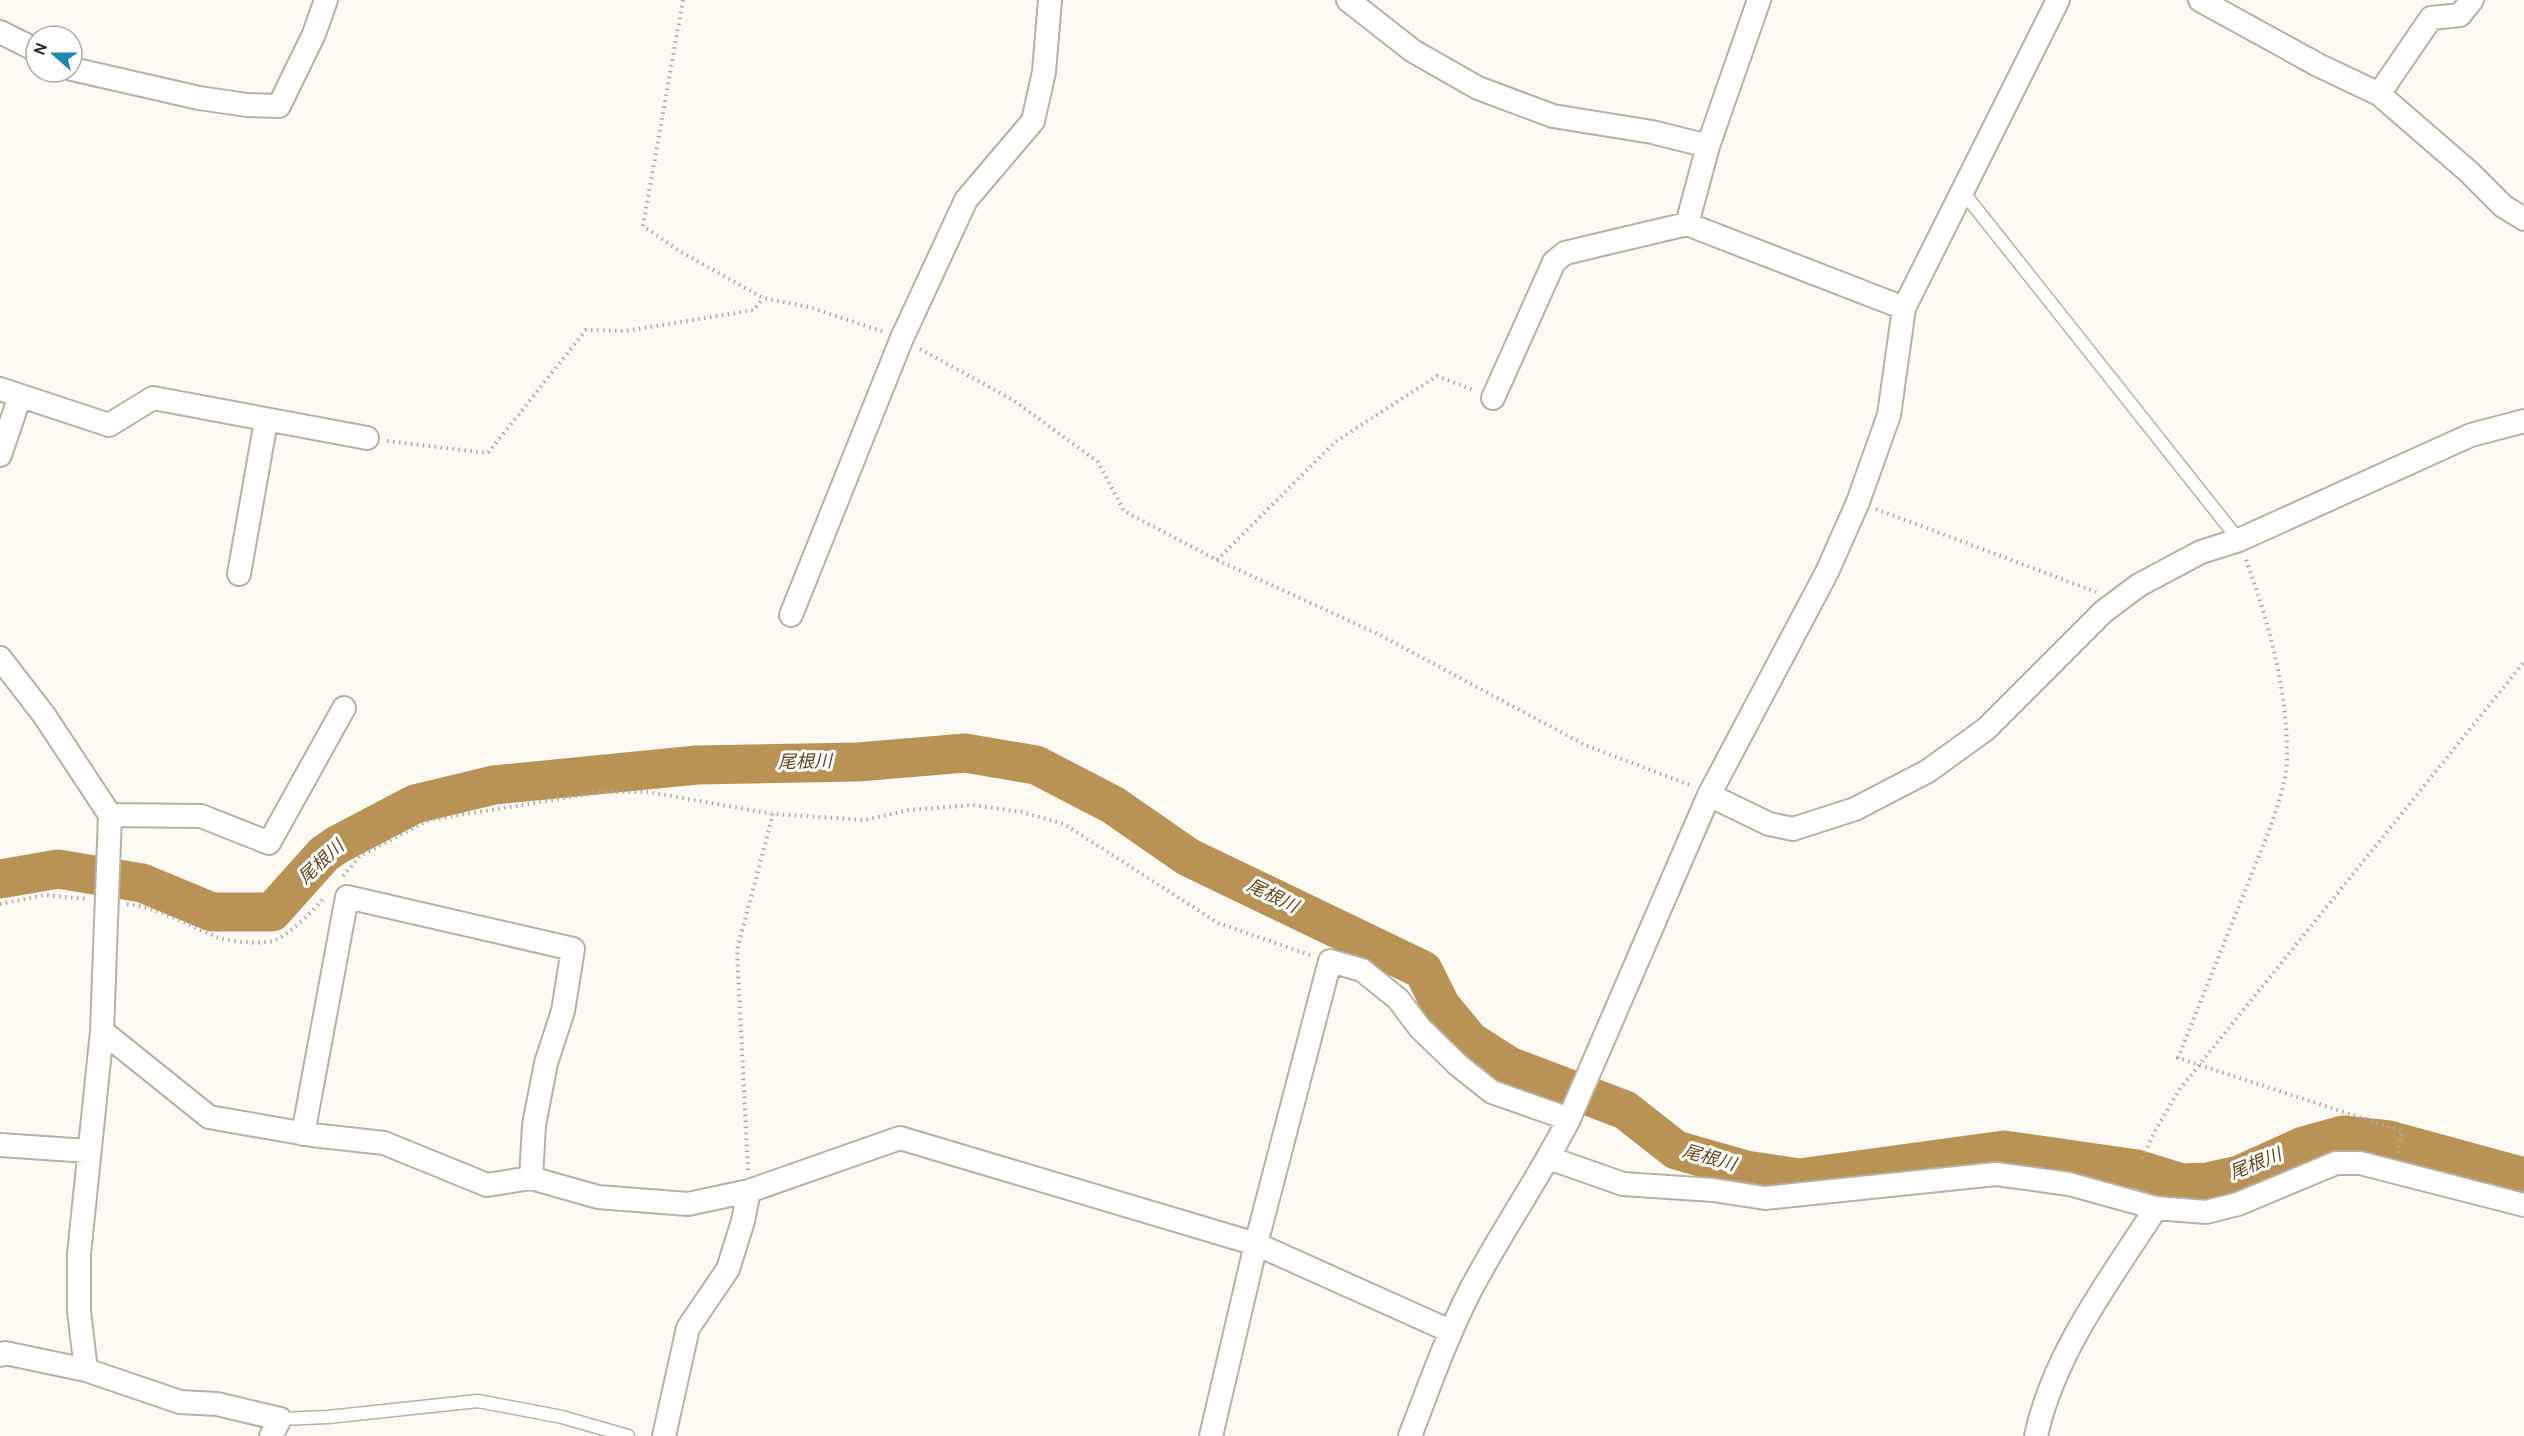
<svg xmlns="http://www.w3.org/2000/svg" width="2524" height="1436" font-family="Overpass,'Noto Sans JP',sans-serif">
  <rect width="100%" height="100%" fill="#fdf9f3"/>
  <g fill="none" stroke-linecap="round" stroke-linejoin="round">
    <path stroke="#b99355" stroke-width="39" d="M0,879L58,869L142,883L212,912H272L324,854L337,845L415,804L494,785L697,765L858,762L965,753L1036,765L1113,805L1188,857L1423,970L1441,1006L1470,1041L1509,1066L1625,1110L1676,1150L1746,1170L1799,1178L2004,1150L2137,1169L2182,1183L2207,1182L2239,1175L2303,1146L2343,1135L2389,1140L2524,1177"/>
    <g stroke="#b9b0a1" stroke-width="15">
      <path id="lane" d="M1963,192L2239,540
        M280,1419L328,1417L478,1401L562,1417L628,1436"/>
    </g>
    <g stroke="#b9b0a1" stroke-width="26">
      <path id="street" d="M1348,0L1413,51L1478,88L1553,116L1652,132L1708,146
        M1759,0L1708,146L1687,224L1904,308
        M2200,0L2318,65L2379,94L2469,172L2503,206L2524,219
        M0,32L36,50
        M72,69L199,98L247,105L279,106L314,34L326,0
        M2379,94L2431,18L2460,15L2472,0
        M0,389L109,425L153,398L367,438
        M1493,398L1554,262L1565,253L1687,224
        M0,455L20,396
        M239,574L266,421
        M791,615L902,338L966,200L1033,121L1044,72L1050,0
        M0,658L44,715L110,815L102,1031L79,1254V1311L86,1370
        M1709,795L1769,824L1793,829L1855,809L1928,771L1986,729L2103,612L2139,585L2201,552L2239,540L2471,435L2524,421
        M110,815L201,816L269,843L344,708
        M102,1031L209,1117L312,1135L384,1143L487,1185L531,1178L598,1197L688,1204L749,1191L900,1138L1256,1244L1450,1331
        M303,1134L347,897L573,949L563,1011L546,1063L534,1125L531,1178
        M0,1145L88,1151
        M1549,1158L1623,1184L1713,1190L1765,1198L1996,1174L2069,1184L2156,1208L2206,1212L2238,1204L2336,1163H2360L2524,1205
        M0,1355L5,1353L86,1370L180,1402L217,1404L280,1419L271,1436
        M664,1436L688,1328L728,1269L743,1221L749,1191
        M1211,1436L1256,1244L1330,961L1362,970L1398,999L1420,1028L1458,1065L1492,1092L1569,1119
        M1410,1436C1429,1387 1446,1338 1470,1291C1501,1232 1539,1178 1569,1119L1709,795L1827,572L1858,502L1889,415L1904,308L2058,0
        M2036,1436C2054,1352 2110,1280 2156,1208"/>
    </g>
    <path stroke="#aca8a2" stroke-width="4" stroke-dasharray="1.5 4.5" stroke-linecap="butt" d="M683,0L643,226L681,252L763,298L809,307L884,332
      M920,349L1013,400L1098,462L1124,511L1217,560L1378,634L1585,745L1690,785
      M387,441L488,453L586,330L625,331L754,310L763,298
      M1876,509L2096,592
      M1217,560L1335,442L1437,376L1473,390
      M2246,560C2269,623 2287,688 2287,756C2287,781 2277,807 2269,831L2178,1058L2402,1131L2398,1153
      M343,876L360,856L429,820L602,792H649L773,814L865,820L909,810L973,805L1021,812L1064,824L1218,923L1310,955
      M0,904L45,895L87,899
      M127,904C160,908 187,925 217,937C228,942 265,945 276,940C293,931 312,912 324,898
      M2142,1158L2155,1131L2179,1090L2524,662
      M748,1170L737,950L773,814"/>
    <use href="#lane" stroke="#fff" stroke-width="12"/>
    <use href="#street" stroke="#fff" stroke-width="22"/>
  </g>
  <g text-anchor="middle" dominant-baseline="central" stroke-width="6" stroke-linejoin="round" paint-order="stroke">
    <g font-size="18" font-style="italic" fill="#624717" stroke="#fff">
      <text transform="translate(805 763) rotate(-1)">尾根川</text>
      <text transform="translate(322 863) rotate(-43)">尾根川</text>
      <text transform="translate(1272 897) rotate(26)">尾根川</text>
      <text transform="translate(1709 1159) rotate(16)">尾根川</text>
      <text transform="translate(2256 1165) rotate(-22)">尾根川</text>
    </g>
  </g>
  <g transform="translate(54 54) rotate(291)"><circle r="28" fill="#ffffff" stroke="#adaba9" stroke-width="1.5"/>
  <path d="M0-4.5L10 22L0 15L-10 22Z" fill="#1b89af"/>
  <text y="-9" font-size="16" font-weight="bold" text-anchor="middle" fill="#312d27">N</text>
  </g>
</svg>
